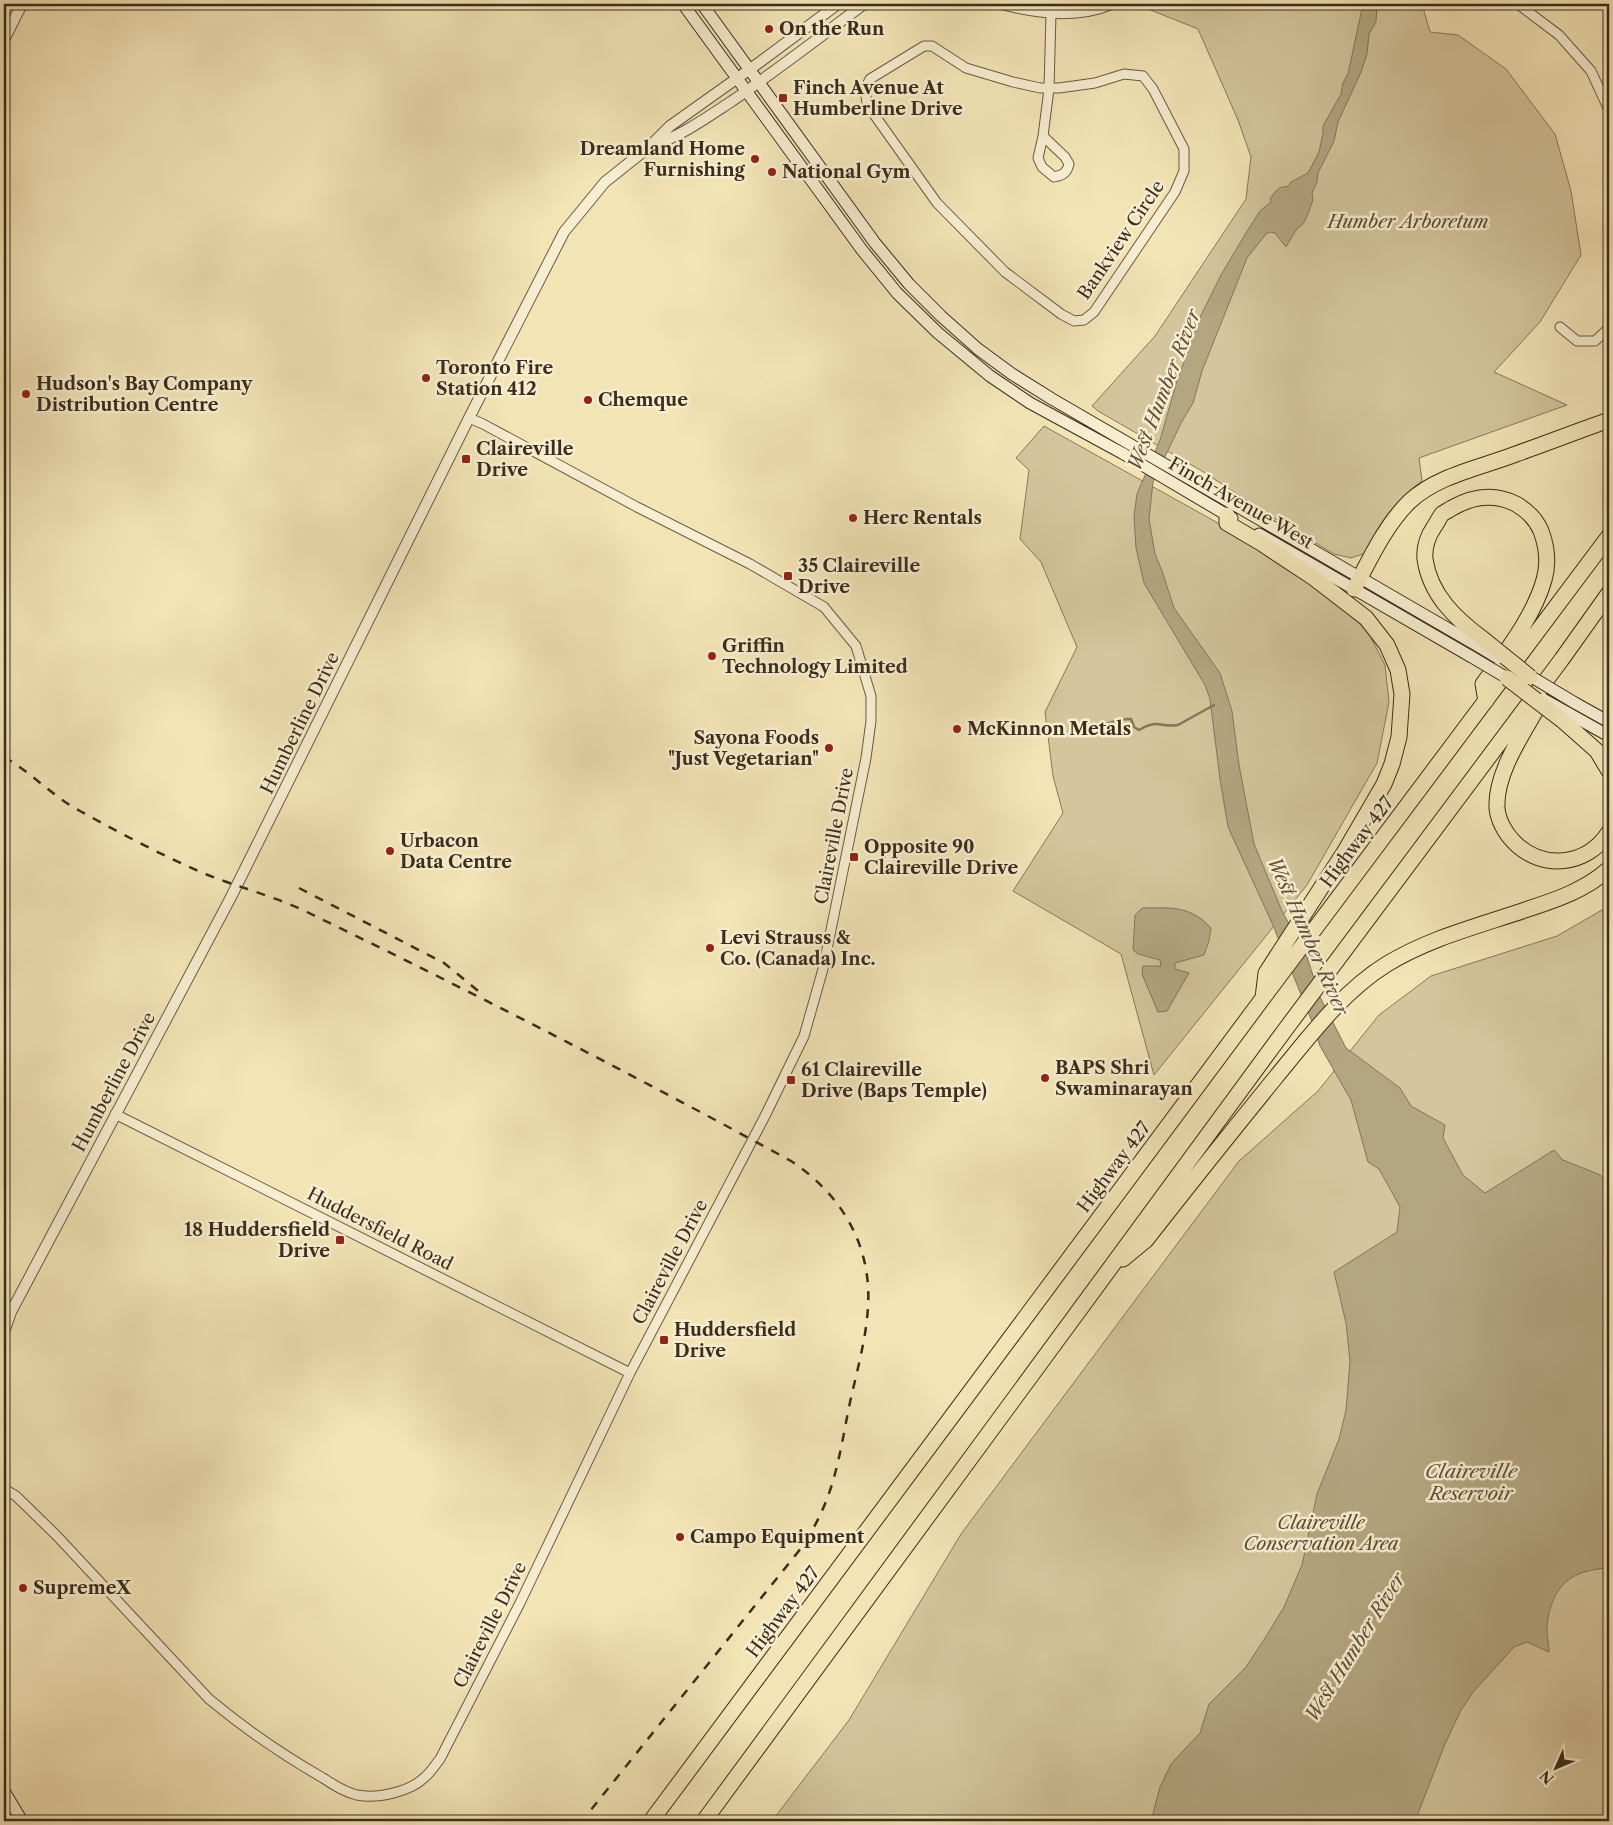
<svg xmlns="http://www.w3.org/2000/svg" width="1613" height="1825" font-family="'Libre Caslon Text',serif">
  <rect width="100%" height="100%" fill="#f3e4b6"/>
  <filter id="stains"><feTurbulence type="fractalNoise" baseFrequency=".004" numOctaves="4"/><feColorMatrix values="0 0 0 0 .2 0 0 0 0 .09 0 0 0 0 .02 0 0 0 .5 -.17"/></filter>
  <radialGradient id="worn" r=".72"><stop offset=".6" stop-color="#630" stop-opacity="0"/><stop offset="1" stop-color="#630" stop-opacity=".3"/></radialGradient>
  <path fill="#d4c59c" stroke="#87795c" d="M1140,4H1422L1430,32L1458,35L1506,69L1555,134L1571,191L1581,255L1540,322L1494,372L1567,405L1419,458L1422,481C1396,500 1377,524 1366,553L1351,558L1334,554L1272,517L1202,471L1098,411L1092,406L1155,336L1246,199L1251,157L1238,120L1198,29L1138,5Z
    M1044,426L1252,542L1311,583L1367,630L1385,665L1389,702L1377,763L1307,885L1154,1075L1121,954L1013,891L1063,813L1053,776L1045,712L1077,647L1041,562L1020,539L1029,470L1016,458Z
    M1609,906V1821H772L849,1720L961,1534L1239,1161L1318,1091L1379,1015L1431,976L1557,936Z"/>
  <path fill="#b4a681" stroke="#837658" d="M1363,4H1377L1376,22L1369,34L1367,54L1361,72L1338,122L1334,141L1318,173L1317,182L1312,193L1313,200L1309,211L1304,223L1296,230L1286,247L1275,233L1270,232L1266,234L1247,258L1202,371L1193,403L1181,423L1153,482L1149,519L1155,554L1162,571L1174,608L1220,673L1232,711L1239,765L1254,844L1282,911L1307,957L1320,997L1346,1048L1400,1088L1411,1106L1445,1125L1443,1138L1463,1175L1485,1193L1554,1150L1563,1160L1598,1174L1609,1181V1568C1571,1570 1552,1585 1547,1625C1546,1633 1549,1643 1549,1652L1527,1642L1514,1647L1474,1691L1461,1710L1445,1744L1415,1821H1151L1160,1787L1171,1764L1200,1733L1209,1704L1246,1667L1267,1635L1284,1607L1302,1565L1317,1494L1339,1439L1346,1410L1350,1361L1346,1323L1334,1272L1397,1232L1400,1207L1379,1169L1368,1162L1351,1100L1320,1046L1313,1024L1272,923L1228,827L1220,779L1210,699L1205,685L1144,583L1136,548L1134,516L1137,494L1160,440L1177,381L1202,313L1221,275L1246,233L1260,211L1271,202L1270,199C1274,193 1279,185 1287,187L1291,182L1308,173L1319,152L1323,133V126L1341,94L1343,83L1348,74Z
    M1142,908C1171,908 1190,905 1211,928L1209,941L1204,955L1175,963V969L1189,973L1167,1011L1158,1012L1142,974L1143,966H1161L1160,960L1138,954L1133,950L1135,915Z"/>
  <g fill="none" stroke-linecap="round" stroke-linejoin="round">
    <path stroke="#837658" stroke-width="2.5" d="M1095,725C1107,726 1117,718 1131,719L1134,727L1139,730C1159,718 1160,728 1178,725L1214,705"/>
    <g stroke="#685b42" stroke-width="11">
      <path id="minor" d="M1518,4L1559,35L1591,71L1609,110
        M924,46H932L966,68L1013,82L1040,88H1059L1095,83L1124,74L1143,76L1153,89L1184,149V171L1175,192L1094,312L1084,320L1074,321L1061,314L1005,272L937,203L868,106C865,95 864,89 870,79Z
        M1043,136L1065,157L1069,164C1067,173 1063,175 1054,177L1042,167L1038,158L1043,136L1049,89L1051,14
        M1560,327L1577,341H1595L1609,328
        M115,1114L630,1373
        M4,1489L16,1496L57,1536L209,1699C245,1729 283,1755 323,1778C334,1785 344,1792 357,1795C377,1799 410,1792 425,1777C431,1772 435,1765 440,1759L520,1603L630,1373L765,1116L804,1036L823,969L866,758L871,721V696L856,646L824,607L750,564L637,507L483,424L469,418"/>
    </g>
    <g stroke="#685b42" stroke-width="12">
      <path id="tertiary" d="M1001,4C1037,13 1076,19 1112,4
        M4,40L22,4
        M652,146C681,136 706,118 732,101C777,70 820,37 864,4
        M4,1332L11,1312L230,899L469,418L564,232L605,182L649,147L670,126L760,62L838,4"/>
    </g>
    <g stroke="#3a2d1b" stroke-width="13">
      <path id="secondary" d="M683,4L862,250L897,293L938,333L990,376L1030,403L1122,453L1232,518
        M702,4L875,243L909,284L941,316L978,349L1012,374L1052,399L1478,646
        M1259,534L1470,656
        M1575,703L1609,722
        M1568,713L1609,736
        M4,1791L22,1821
        M4,1814L8,1821"/>
    </g>
    <g stroke="#3a2d1b" stroke-width="17">
      <path id="motorway" d="M1227,515V523L1261,543L1314,578L1366,618L1387,645L1398,670L1402,694L1399,737L1392,764L1384,784L1345,851L1266,973L1263,998
        M1354,589C1370,559 1385,526 1409,502C1438,475 1480,468 1516,454C1547,443 1578,431 1609,420
        M1483,639C1456,619 1430,595 1425,559C1424,548 1428,536 1434,527C1437,523 1439,518 1442,514C1445,512 1449,510 1452,508C1473,496 1494,493 1516,504C1528,511 1536,519 1541,531C1547,547 1549,563 1544,580C1534,616 1505,653 1483,684L1486,701
        M1546,692C1529,726 1495,769 1497,808C1498,820 1505,833 1514,842C1542,871 1587,866 1609,832
        M1562,720L1597,751L1609,771
        M1123,1259L1146,1240C1189,1185 1232,1131 1276,1077C1309,1037 1343,991 1387,964C1430,938 1478,926 1525,910C1555,900 1584,891 1609,869
        M651,1821L1263,998L1609,536
        M704,1821L1285,1030L1562,659L1609,593"/>
    </g>
    <use href="#minor" stroke="#f7edd0" stroke-width="9"/>
    <use href="#tertiary" stroke="#f7edd0" stroke-width="10"/>
    <use href="#secondary" stroke="#f7edd0" stroke-width="11"/>
    <use href="#motorway" stroke="#f3e4b6" stroke-width="15"/>
    <path stroke="#3a2d1b" stroke-width="2.5" stroke-dasharray="9 9" stroke-linecap="butt" d="M4,757C31,772 52,796 80,811C120,833 161,855 203,873C237,887 274,896 307,912C470,991 632,1074 791,1161C841,1194 872,1245 868,1307C866,1341 856,1374 849,1407C838,1463 833,1504 798,1552L582,1821
      M299,888L444,963L482,994"/>
    <g stroke="#3a2d1b" stroke-width="13" stroke-linecap="butt">
      <path id="secondary-bridge" d="M1478,646L1498,658
        M1470,656L1514,682
        M1525,673L1575,703
        M1543,699L1568,713"/>
    </g>
    <g stroke="#3a2d1b" stroke-width="17" stroke-linecap="butt">
      <path id="motorway-bridge" d="M1483,639L1530,677
        M1507,678L1562,720"/>
    </g>
    <use href="#secondary-bridge" stroke="#f7edd0" stroke-width="11"/>
    <use href="#motorway-bridge" stroke="#f3e4b6" stroke-width="15"/>
  </g>
  <g fill="#8f2418" stroke="#f7edd0" stroke-width="2">
    <circle cx="769" cy="29" r="5"/>
    <rect x="778" y="93" width="10" height="10" rx="2.5"/>
    <circle cx="755" cy="159" r="5"/>
    <circle cx="772" cy="172" r="5"/>
    <circle cx="426" cy="378" r="5"/>
    <circle cx="26" cy="394" r="5"/>
    <circle cx="588" cy="400" r="5"/>
    <rect x="461" y="454" width="10" height="10" rx="2.5"/>
    <circle cx="853" cy="518" r="5"/>
    <rect x="783" y="571" width="10" height="10" rx="2.5"/>
    <circle cx="712" cy="656" r="5"/>
    <circle cx="957" cy="729" r="5"/>
    <circle cx="829" cy="748" r="5"/>
    <circle cx="390" cy="851" r="5"/>
    <rect x="849" y="852" width="10" height="10" rx="2.5"/>
    <circle cx="710" cy="948" r="5"/>
    <circle cx="1045" cy="1078" r="5"/>
    <rect x="786" y="1075" width="10" height="10" rx="2.5"/>
    <rect x="335" y="1235" width="10" height="10" rx="2.5"/>
    <rect x="659" y="1335" width="10" height="10" rx="2.5"/>
    <circle cx="680" cy="1537" r="5"/>
    <circle cx="23" cy="1588" r="5"/>
  </g>
  <g text-anchor="middle" dominant-baseline="central" stroke-width="5" stroke-linejoin="round" paint-order="stroke">
    <g font-size="18" font-weight="bold" fill="#3a2d1b" stroke="#f7edd0" text-anchor="start">
      <text x="779" y="29">On the Run</text>
      <text x="793" y="88">Finch Avenue At<tspan x="793" dy="21">Humberline Drive</tspan></text>
      <text x="745" y="149" text-anchor="end">Dreamland Home<tspan x="745" dy="21">Furnishing</tspan></text>
      <text x="782" y="172">National Gym</text>
      <text x="436" y="368">Toronto Fire<tspan x="436" dy="21">Station 412</tspan></text>
      <text x="36" y="384">Hudson's Bay Company<tspan x="36" dy="21">Distribution Centre</tspan></text>
      <text x="598" y="400">Chemque</text>
      <text x="476" y="449">Claireville<tspan x="476" dy="21">Drive</tspan></text>
      <text x="863" y="518">Herc Rentals</text>
      <text x="798" y="566">35 Claireville<tspan x="798" dy="21">Drive</tspan></text>
      <text x="722" y="646">Griffin<tspan x="722" dy="21">Technology Limited</tspan></text>
      <text x="967" y="729">McKinnon Metals</text>
      <text x="819" y="738" text-anchor="end">Sayona Foods<tspan x="819" dy="21">"Just Vegetarian"</tspan></text>
      <text x="400" y="841">Urbacon<tspan x="400" dy="21">Data Centre</tspan></text>
      <text x="864" y="847">Opposite 90<tspan x="864" dy="21">Claireville Drive</tspan></text>
      <text x="720" y="938">Levi Strauss &amp;<tspan x="720" dy="21">Co. (Canada) Inc.</tspan></text>
      <text x="1055" y="1068">BAPS Shri<tspan x="1055" dy="21">Swaminarayan</tspan></text>
      <text x="801" y="1070">61 Claireville<tspan x="801" dy="21">Drive (Baps Temple)</tspan></text>
      <text x="330" y="1230" text-anchor="end">18 Huddersfield<tspan x="330" dy="21">Drive</tspan></text>
      <text x="674" y="1330">Huddersfield<tspan x="674" dy="21">Drive</tspan></text>
      <text x="690" y="1537">Campo Equipment</text>
      <text x="33" y="1588">SupremeX</text>
    </g>
    <g font-size="18" font-style="italic" fill="#594b35" stroke="#f7edd0">
      <text x="1408" y="222">Humber Arboretum</text>
      <text x="1321" y="1523">Claireville<tspan x="1321" dy="21">Conservation Area</tspan></text>
    </g>
    <g font-size="18" fill="#3a2d1b" stroke="#f7edd0">
      <text transform="translate(1121 240) rotate(-56)">Bankview Circle</text>
      <text transform="translate(1241 503) rotate(30)">Finch Avenue West</text>
      <text transform="translate(300 723) rotate(-64)">Humberline Drive</text>
      <text transform="translate(834 836) rotate(-79)">Claireville Drive</text>
      <text transform="translate(1357 842) rotate(-53)">Highway 427</text>
      <text transform="translate(114 1082) rotate(-62)">Humberline Drive</text>
      <text transform="translate(1114 1167) rotate(-53)">Highway 427</text>
      <text transform="translate(380 1229) rotate(27)">Huddersfield Road</text>
      <text transform="translate(670 1262) rotate(-62)">Claireville Drive</text>
      <text transform="translate(783 1612) rotate(-53)">Highway 427</text>
      <text transform="translate(490 1625) rotate(-63)">Claireville Drive</text>
    </g>
    <g font-size="19" font-style="italic" fill="#5f513a" stroke="#f7edd0">
      <text transform="translate(1164 390) rotate(-69)">West Humber River</text>
      <text transform="translate(1308 936) rotate(66)">West Humber River</text>
      <text x="1471" y="1471">Claireville<tspan x="1471" dy="22">Reservoir</tspan></text>
      <text transform="translate(1355 1647) rotate(-58)">West Humber River</text>
    </g>
  </g>
  <rect width="1613" height="1825" fill="none" stroke="#f3e4b6" stroke-width="20"/>
  <rect x="5" y="5" width="1603" height="1815" fill="none" stroke="#3a2d1b" stroke-width="2.5"/>
  <rect x="10" y="10" width="1593" height="1805" fill="none" stroke="#3a2d1b"/>
  <g transform="translate(1556 1768) rotate(225)" stroke="#f7edd0" stroke-width="4" paint-order="stroke">
  <path d="M0-4L9 19L0 12L-9 19Z" fill="#3a2d1b"/>
  <text y="-8" font-size="14" font-weight="bold" text-anchor="middle" fill="#3a2d1b">N</text>
  </g>
  <rect width="100%" height="100%" filter="url(#stains)"/>
  <rect width="100%" height="100%" fill="url(#worn)"/>
</svg>
